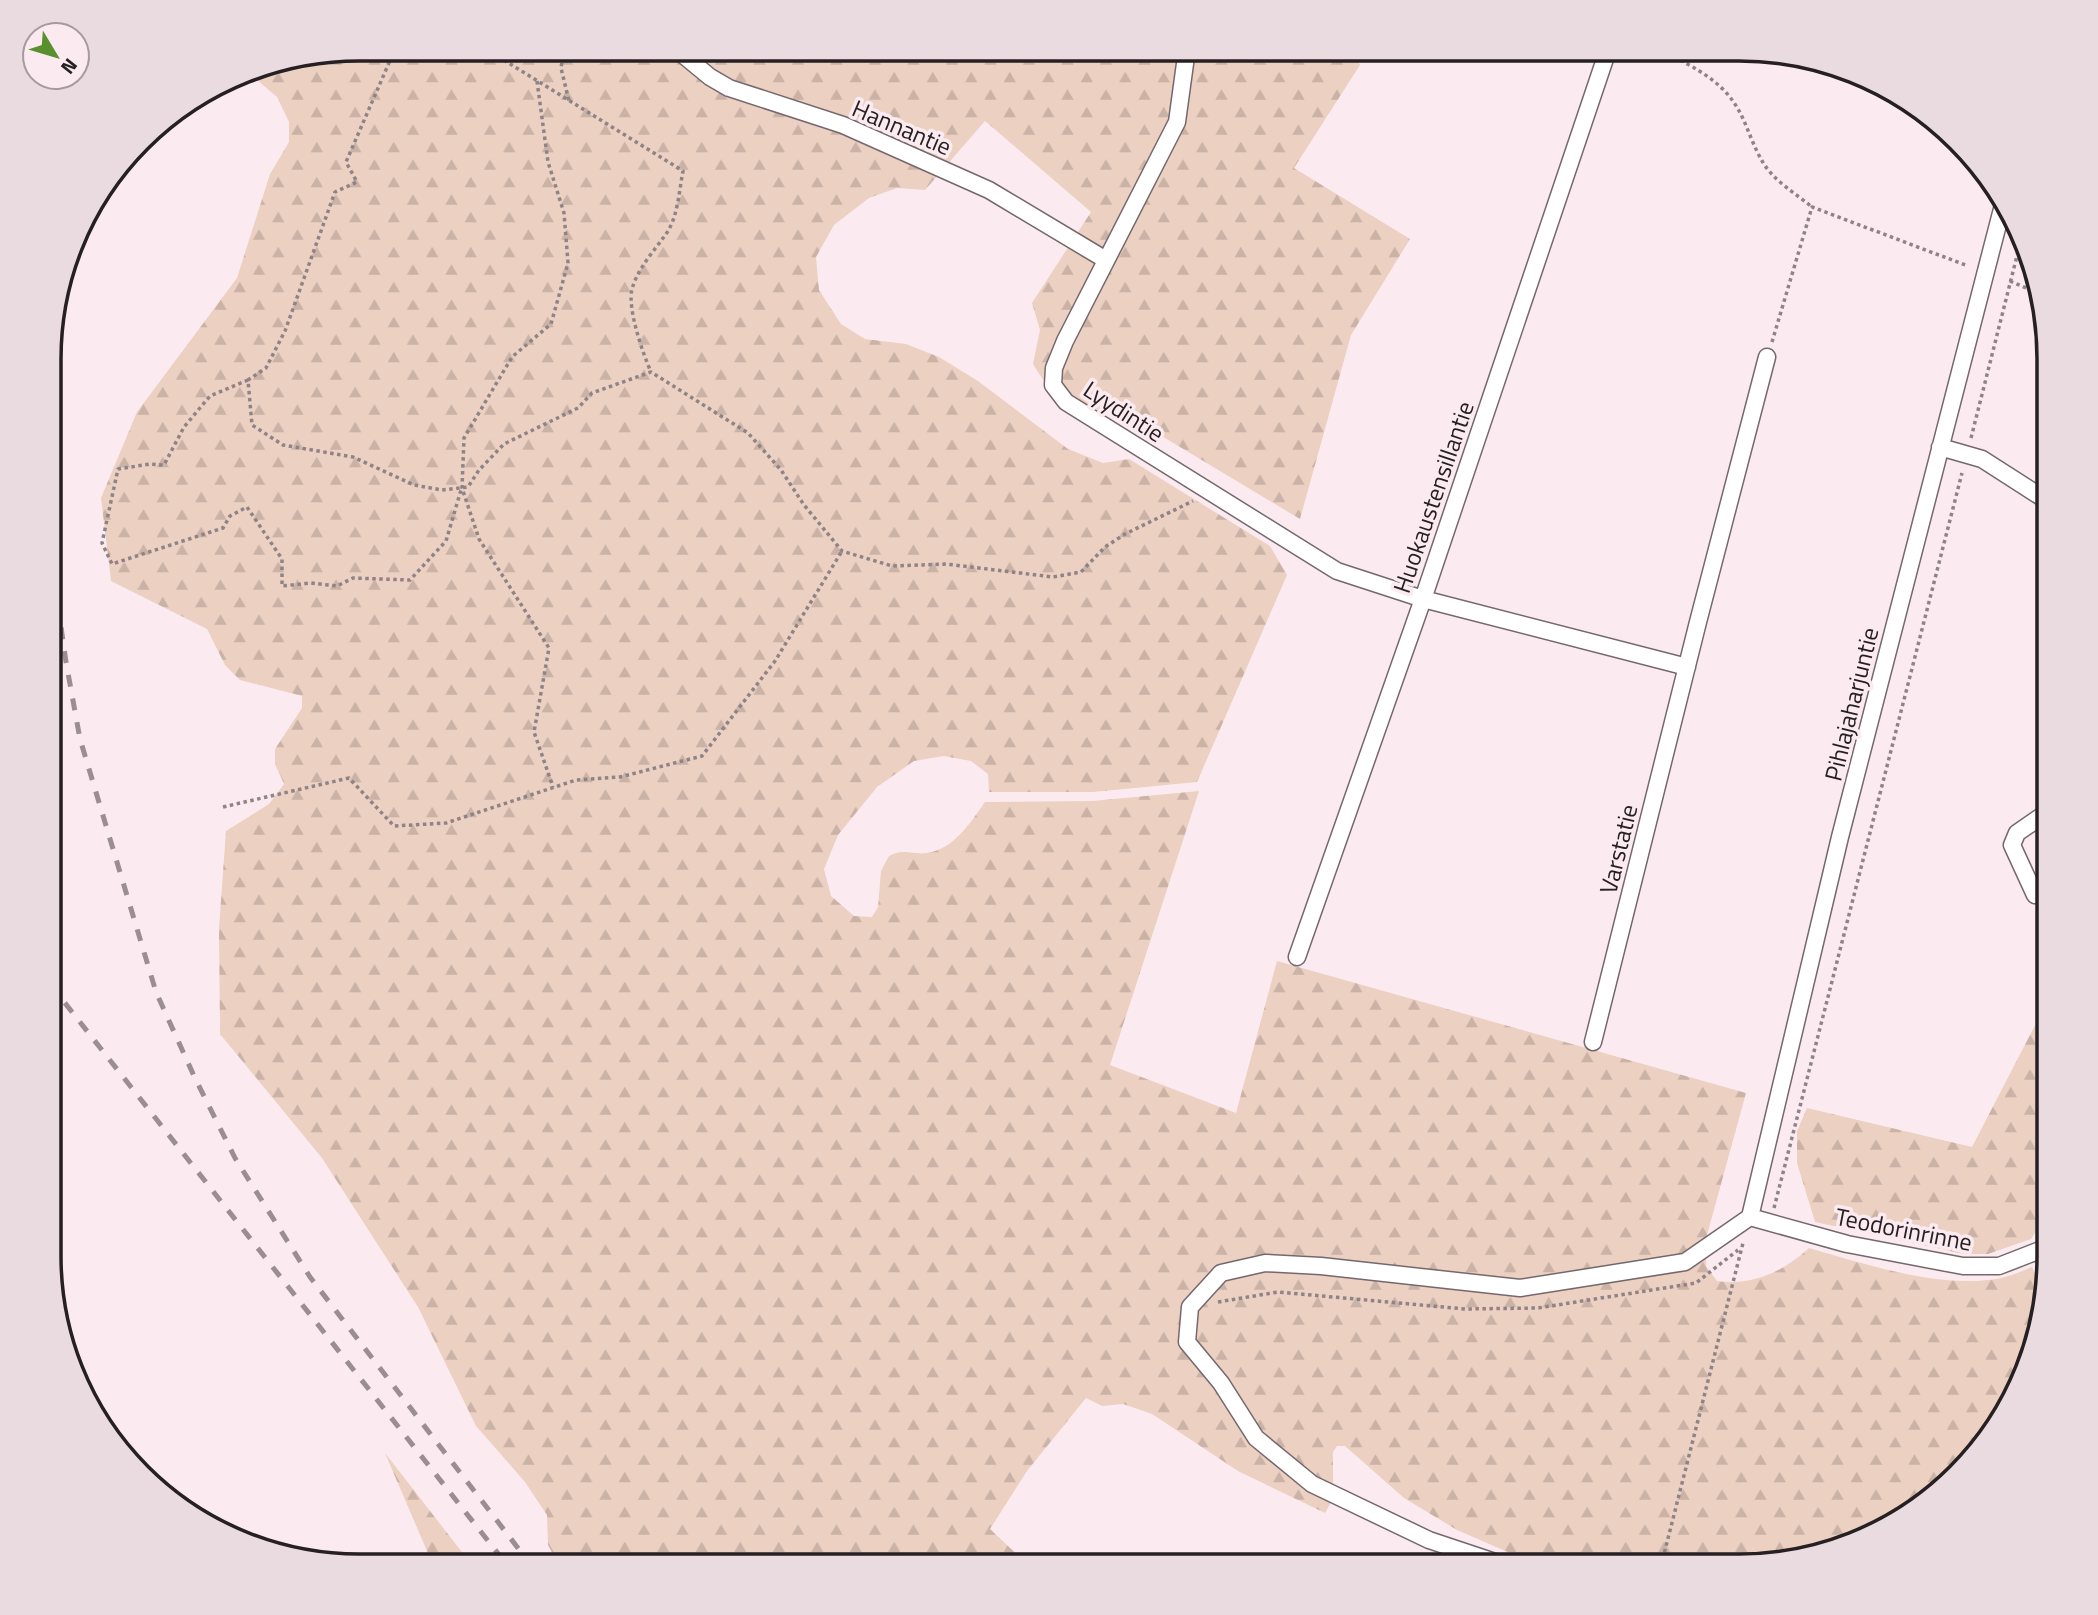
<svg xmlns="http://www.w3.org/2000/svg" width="2098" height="1615" font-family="'Titillium Web',sans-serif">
  <defs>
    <pattern id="forest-firs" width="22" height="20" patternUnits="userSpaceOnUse" patternTransform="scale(1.75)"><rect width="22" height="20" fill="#ecd0c1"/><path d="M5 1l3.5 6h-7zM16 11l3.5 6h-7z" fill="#cab2a6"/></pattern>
  </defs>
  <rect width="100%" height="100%" fill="#fbebf1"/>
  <path fill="url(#forest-firs)" d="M360,49H1352L1360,65L1294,168L1410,239L1351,335L1300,519L1150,429L1145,417C1098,410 1058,410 1033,364L1040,330L1032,303L1091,212L985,121L925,190L897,188L869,198L834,225L816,257L819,290L841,324L865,339L906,344L939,357L978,381L1068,449L1103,463L1129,459L1270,546L1287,575L1197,782L1093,792H989L988,774L971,761L944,756L914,761L877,787L838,835L824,869L831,896L854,916L872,917L878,907L881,871L889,856C905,848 912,855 927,853C954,849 971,822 985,802L1093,801L1199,791L1110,1065L1236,1113L1277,961L1746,1093L1707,1235L1706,1266L1717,1281C1752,1286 1783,1272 1809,1248C1865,1264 1942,1290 2001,1278C2011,1276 2022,1271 2032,1267L2044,1293L2025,1375L1972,1460L1875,1534L1738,1566H1540L1457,1530L1404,1498L1345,1446H1337L1333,1452V1499L1325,1513L1238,1471L1152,1414L1123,1404L1102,1406L1086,1398L1027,1471L990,1529L1029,1566L559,1565L548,1545L547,1515L525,1482L476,1426L418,1307L322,1158L220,1034L219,928L226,831L269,804L284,784L275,764V749L302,708V696L240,680L225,665L207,629L111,581L101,498L137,412L237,278L270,174L289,142V122L277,97L248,72L259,66Z
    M2049,1006L2048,1212L2031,1239L1988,1254H1964L1815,1222L1797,1163V1131L1807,1108L1972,1147L2043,1010Z
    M385,1453L472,1565H433Z"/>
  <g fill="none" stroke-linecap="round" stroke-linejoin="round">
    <g stroke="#75686d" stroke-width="19">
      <path id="street" d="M676,49L710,77L729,88L843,125L989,190L1106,260
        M1187,49L1177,122L1065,341L1054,368L1053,385L1066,402L1337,571L1423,599L1687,667
        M1940,447L1982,459L2049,502
        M2035,895L2012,845L2017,833L2049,811
        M1297,957L1423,599L1608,50
        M1593,1042L1698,622L1767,357
        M1750,1217L1840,837L2003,205
        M1750,1217L1847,1244L1963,1266H1999L2048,1247
        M1507,1566L1429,1540L1312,1484L1256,1438L1221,1383L1187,1342L1190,1307L1221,1273L1265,1263L1321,1266L1520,1288L1685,1262L1750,1217"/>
    </g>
    <path stroke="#8e8387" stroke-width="3.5" stroke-dasharray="3.5 3.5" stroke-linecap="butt" d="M395,49L346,162L357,182L335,192L285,331L266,368L248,380L252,425L283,445L353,457L414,485L442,490L468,487L479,470L504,444L578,408L592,393L651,372L748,433L781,470L804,505L842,551L892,566L946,564L1053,577L1081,572L1105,547L1125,534L1193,501
      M486,49L683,171C679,191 678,217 666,234C654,251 638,268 632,289C627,308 643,354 651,372
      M564,49L561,68L569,101
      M1662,50C1685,63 1712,75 1729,96C1745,115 1749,138 1761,159C1771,179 1795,193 1812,207
      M537,81L548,162L564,213L568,263L551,324L512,357L464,438L462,488L479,539L549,648L534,732L553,787
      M2010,281L2033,291
      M1772,342L1812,207L1968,266
      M248,380L210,396L184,427L164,465L150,464L118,469L102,543L112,564L223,528L230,516L247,507L282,559V586L311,583L337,586L353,578L410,580L446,541L461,490
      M1971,438L2021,240
      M223,807L349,778L394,826L446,823L576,780L620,777L702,756L775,661L842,551
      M1774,1208L1962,473
      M1218,1302L1278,1292L1465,1309L1538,1308L1696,1283L1738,1250
      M1661,1566L1743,1243"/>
    <use href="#street" stroke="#fff" stroke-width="16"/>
    <path stroke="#9a8e92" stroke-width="5" stroke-dasharray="12 12" stroke-linecap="butt" d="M51,532L55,585L66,662L80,739L156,992L194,1076L235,1158L310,1277L531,1565
      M50,984L507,1565"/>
  </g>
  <g text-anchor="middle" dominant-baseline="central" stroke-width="7" stroke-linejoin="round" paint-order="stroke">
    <g font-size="24" fill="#262022" stroke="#fbebf1">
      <text transform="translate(902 127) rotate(23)">Hannantie</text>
      <text transform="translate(1124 411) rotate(33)">Lyydintie</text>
      <text transform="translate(1433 497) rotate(-71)">Huokaustensillantie</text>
      <text transform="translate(1851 704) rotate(-76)">Pihlajaharjuntie</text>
      <text transform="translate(1618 849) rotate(-76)">Varstatie</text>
      <text transform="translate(1904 1229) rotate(11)">Teodorinrinne</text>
    </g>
  </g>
  <path d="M0 0H2098V1615H0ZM359 61H1739A298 298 0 0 1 2037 359V1256A298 298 0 0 1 1739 1554H359A298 298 0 0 1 61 1256V359A298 298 0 0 1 359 61Z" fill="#eadbe0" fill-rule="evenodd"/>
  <path fill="none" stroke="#262022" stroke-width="3.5" d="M359 61H1739A298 298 0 0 1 2037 359V1256A298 298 0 0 1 1739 1554H359A298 298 0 0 1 61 1256V359A298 298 0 0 1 359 61Z"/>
  <g transform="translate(56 56) rotate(128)"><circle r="33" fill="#fbebf1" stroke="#a69a9e" stroke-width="2"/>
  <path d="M0-5L12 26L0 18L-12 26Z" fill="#58902d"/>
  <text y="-10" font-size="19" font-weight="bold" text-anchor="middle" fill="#262022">N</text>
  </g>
</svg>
